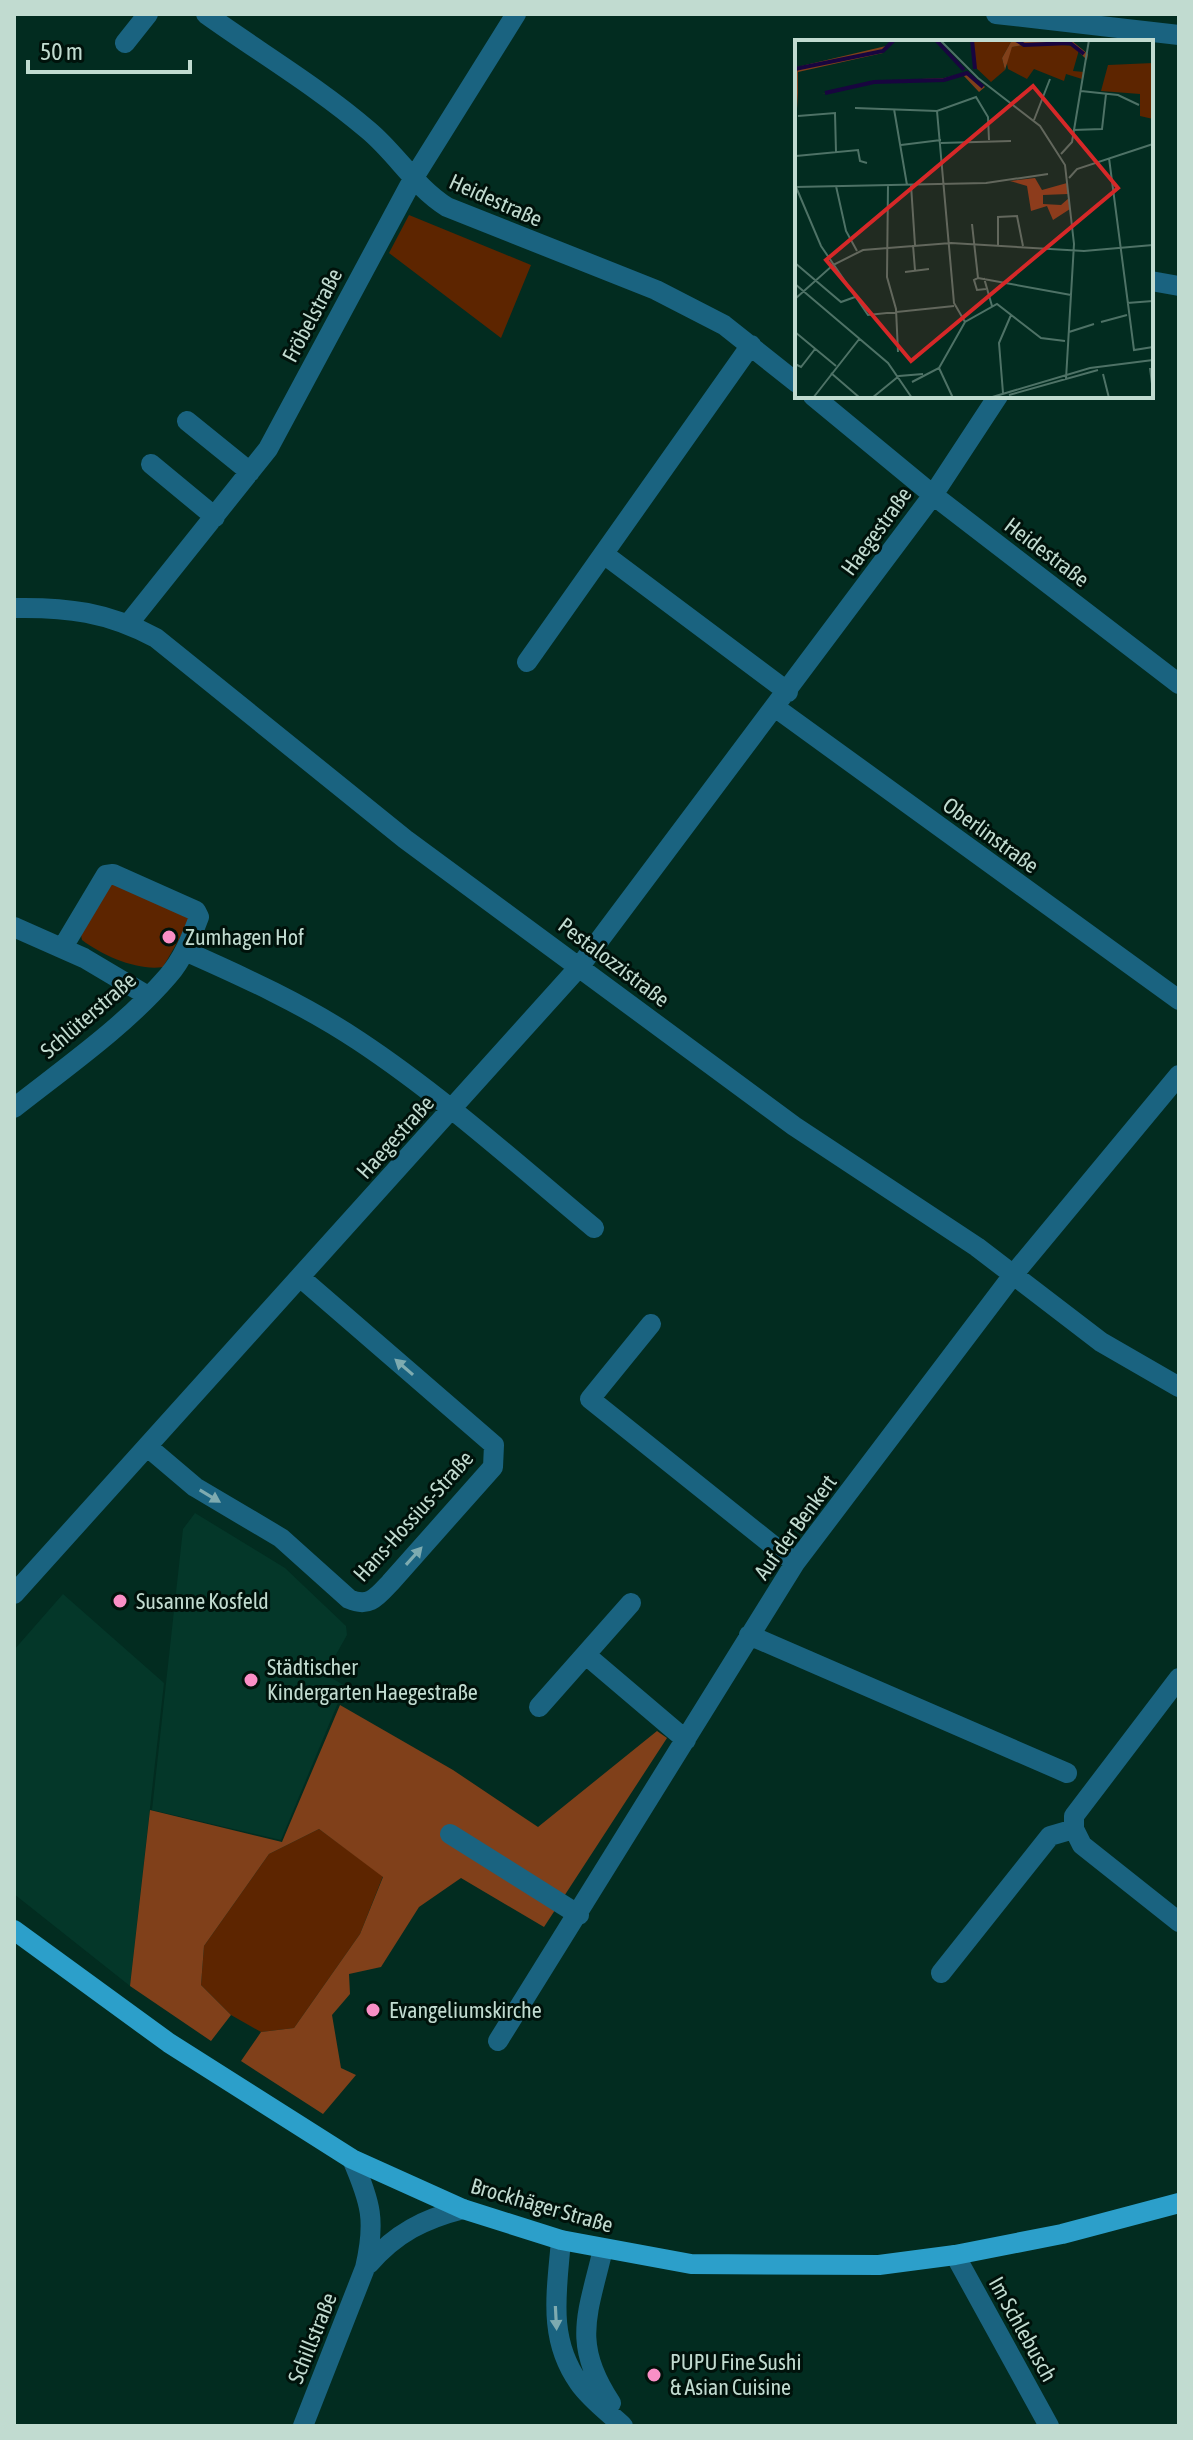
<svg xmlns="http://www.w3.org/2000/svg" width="1193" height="2440" font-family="'Asap Condensed',sans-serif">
  <rect width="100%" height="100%" fill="#022c20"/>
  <path fill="#043729" d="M195,1513L285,1568L346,1626L347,1635L325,1674L345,1686L281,1840L152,1810L183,1529Z
    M63,1594L164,1683L130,1986L14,1894V1650Z"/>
  <path fill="#5d2500" d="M409,215L531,265L501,338L389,253Z
    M112,880L188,916L189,922L163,967C138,971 103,956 82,940L81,935Z
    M319,1829L383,1876L360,1934L294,2028L261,2032L231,2015L201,1985L204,1946L269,1854Z"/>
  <path fill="#80401a" d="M340,1705L453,1770L538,1827L657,1731L667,1738L544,1927L461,1878L419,1907L381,1967L349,1974L350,1994L332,2015L341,2068L356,2075L323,2114L241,2061L261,2032L294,2028L360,1934L383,1877L319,1829L269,1854L204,1946L201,1985L231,2015L211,2041L130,1986L150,1810L282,1842Z"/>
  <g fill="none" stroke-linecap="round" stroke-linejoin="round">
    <path stroke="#1a6380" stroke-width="20" d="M206,14C259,52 318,87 368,130C397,154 415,187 447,207L656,290L724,325L797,383
      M996,14L1179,35
      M125,43L148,14
      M1151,281L1179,286
      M813,396L933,495L1179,684
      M187,421L250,472
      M151,464L215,517
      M605,555L788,692
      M14,608C67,607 108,612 156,638L405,839L794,1126L977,1247L1101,1342L1179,1387
      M129,623L268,449L413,179L516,14
      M527,662L751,345
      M776,708L1179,1000
      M14,927L84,958L148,996
      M185,951C244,977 305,1005 359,1041C442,1096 517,1164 594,1228
      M14,1108C66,1067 125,1026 168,976C183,959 191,938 199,917L196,911L113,874L106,875L63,947
      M651,1324L590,1399L795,1563
      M149,1448L195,1487L281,1538L349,1599C369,1608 377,1597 390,1583L493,1467L494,1445L301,1278
      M14,1594L580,966L933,495L998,396
      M749,1635L1067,1773
      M586,1655L686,1740
      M1179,1678L1074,1816V1829L1082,1845L1179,1922
      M539,1707L631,1603
      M450,1834L579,1915
      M941,1973L1050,1836L1074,1829
      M498,2041L795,1563L1013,1275L1179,1075
      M561,2240C557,2291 547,2338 579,2383C590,2399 609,2413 623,2426
      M603,2249C588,2314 571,2343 611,2403
      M955,2255L1049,2426
      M369,2264C396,2233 424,2219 463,2209
      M303,2426L365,2268C376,2221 371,2203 352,2159"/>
    <path stroke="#2c9fca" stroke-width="20" d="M14,1930L169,2043L352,2159L463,2209L561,2240L691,2264L879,2265L955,2255L1062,2234L1179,2203"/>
  </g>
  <defs><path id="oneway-solid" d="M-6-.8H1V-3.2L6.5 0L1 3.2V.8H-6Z" transform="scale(2)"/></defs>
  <g fill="#7eabb0">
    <use href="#oneway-solid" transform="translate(404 1367) rotate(-139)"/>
    <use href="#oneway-solid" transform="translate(210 1496) rotate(31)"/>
    <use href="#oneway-solid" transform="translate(414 1556) rotate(-48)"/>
    <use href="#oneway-solid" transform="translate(556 2318) rotate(87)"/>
  </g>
  <g fill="#fa8fc6" stroke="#00120b" stroke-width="3">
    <circle cx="169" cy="937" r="8"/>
    <circle cx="120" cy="1601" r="8"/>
    <circle cx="251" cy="1680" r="8"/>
    <circle cx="373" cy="2010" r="8"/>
    <circle cx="654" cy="2375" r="8"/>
  </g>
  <g text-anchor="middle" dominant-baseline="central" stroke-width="6" stroke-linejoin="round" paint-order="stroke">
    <g font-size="22" fill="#c1dbd0" stroke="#00120b">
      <text transform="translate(496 200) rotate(24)">Heidestraße</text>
      <text transform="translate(312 315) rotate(-62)">Fröbelstraße</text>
      <text transform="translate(876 531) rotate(-54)">Haegestraße</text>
      <text transform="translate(1047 552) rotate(37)">Heidestraße</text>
      <text transform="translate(991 835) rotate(36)">Oberlinstraße</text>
      <text transform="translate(614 962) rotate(37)">Pestalozzistraße</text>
      <text transform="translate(88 1015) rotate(-41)">Schlüterstraße</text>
      <text transform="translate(395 1137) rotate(-48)">Haegestraße</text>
      <text transform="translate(413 1516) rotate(-48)">Hans-Hossius-Straße</text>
      <text transform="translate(795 1527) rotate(-54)">Auf der Benkert</text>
      <text transform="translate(542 2205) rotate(16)">Brockhäger Straße</text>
      <text transform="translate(1023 2329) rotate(61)">Im Schlebusch</text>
      <text transform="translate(312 2338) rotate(-68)">Schillstraße</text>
    </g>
    <g font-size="22" fill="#c1dbd0" stroke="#00120b" text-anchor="start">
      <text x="185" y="937">Zumhagen Hof</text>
      <text x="136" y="1601">Susanne Kosfeld</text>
      <text x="267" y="1667">Städtischer<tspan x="267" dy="25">Kindergarten Haegestraße</tspan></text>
      <text x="389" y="2010">Evangeliumskirche</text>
      <text x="670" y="2362">PUPU Fine Sushi<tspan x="670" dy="25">&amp; Asian Cuisine</tspan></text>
    </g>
  </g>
  <g transform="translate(795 40)">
    <rect width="358" height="358" fill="#022c20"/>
    <path d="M178,0H217L207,18L210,30L196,42L178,25ZM241,3L280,6L284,10L278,31L289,32L287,39L271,34L269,41L239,29L232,39L213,29L211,18L217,7ZM358,23V79L345,76V54L306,51L313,25Z" fill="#5d2500"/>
    <path d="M217,0L277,1L293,14L292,20L277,5L241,3L217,7L210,30L207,18ZM91,6L88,13L3,32V69L0,21L2,27ZM172,32L190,47L184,52L168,35L149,41L79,43L26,54L80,41L149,38ZM240,138L247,150L272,143L273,154L248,155V164L266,165L274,158L275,169L258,180L252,166L236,171L232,146L215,141Z" fill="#80401a"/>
    <path fill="none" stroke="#18053f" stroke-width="4" d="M141,0L169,30M177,0L180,29M221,0L229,5L275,3L289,14M0,29L88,11L99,0M30,53L79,42L149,40L172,33L188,47"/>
    <path fill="none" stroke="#4e7266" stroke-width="2" d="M145,0L183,38L245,86L270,125L279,204L271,339M286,51L323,55L344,65M60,68L142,71L181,57L193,77L194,100M99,69L112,145M142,71L159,263L170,282M3,76L40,73L41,112M239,80L255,39M278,90L307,89L311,54M146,103L216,101M106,105L146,100M266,114L277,102L294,0M1,116L63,110L65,121L72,123M314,118L339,310L358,307M0,138L1,62M274,138L282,129L358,104M93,145L92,237L101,269L103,312M116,145L120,205M41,146L51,191L62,211M0,147L191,143L253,134M1,147L26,206L73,275L159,266M177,184L183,238L179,240L182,250L191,249M118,205L120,230M203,205V177L222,176L228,206M0,223L46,262L60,257M110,232L134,229M183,238L276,255M189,238L197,266M0,244L93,323L117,358M0,259L38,225L68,210L156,203L289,211L358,205M332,263L358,261M306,282L332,275M0,292L41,326M274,292L299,284M0,324L6,327L20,309M144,328L158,358M355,328L358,352M36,333L65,358M308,334L314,358M117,342L144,328L170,282L202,264L246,298L270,301M208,353L204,303L216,275M214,355L303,330M18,358L65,298M77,358L104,336L128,334M194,358L295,328L358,320"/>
    <path fill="#d62828" fill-opacity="0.15" stroke="#d62828" stroke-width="4" d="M238,46L323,148L116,321L31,220Z"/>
    <rect width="358" height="358" fill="none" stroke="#c1dbd0" stroke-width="4"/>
  </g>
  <rect width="1193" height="2440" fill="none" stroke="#c1dbd0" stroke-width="32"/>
  <path d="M28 60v12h162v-12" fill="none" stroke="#c1dbd0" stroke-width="4"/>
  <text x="40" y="60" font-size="24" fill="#c1dbd0" stroke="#00120b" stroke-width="6" paint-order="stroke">50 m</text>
</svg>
